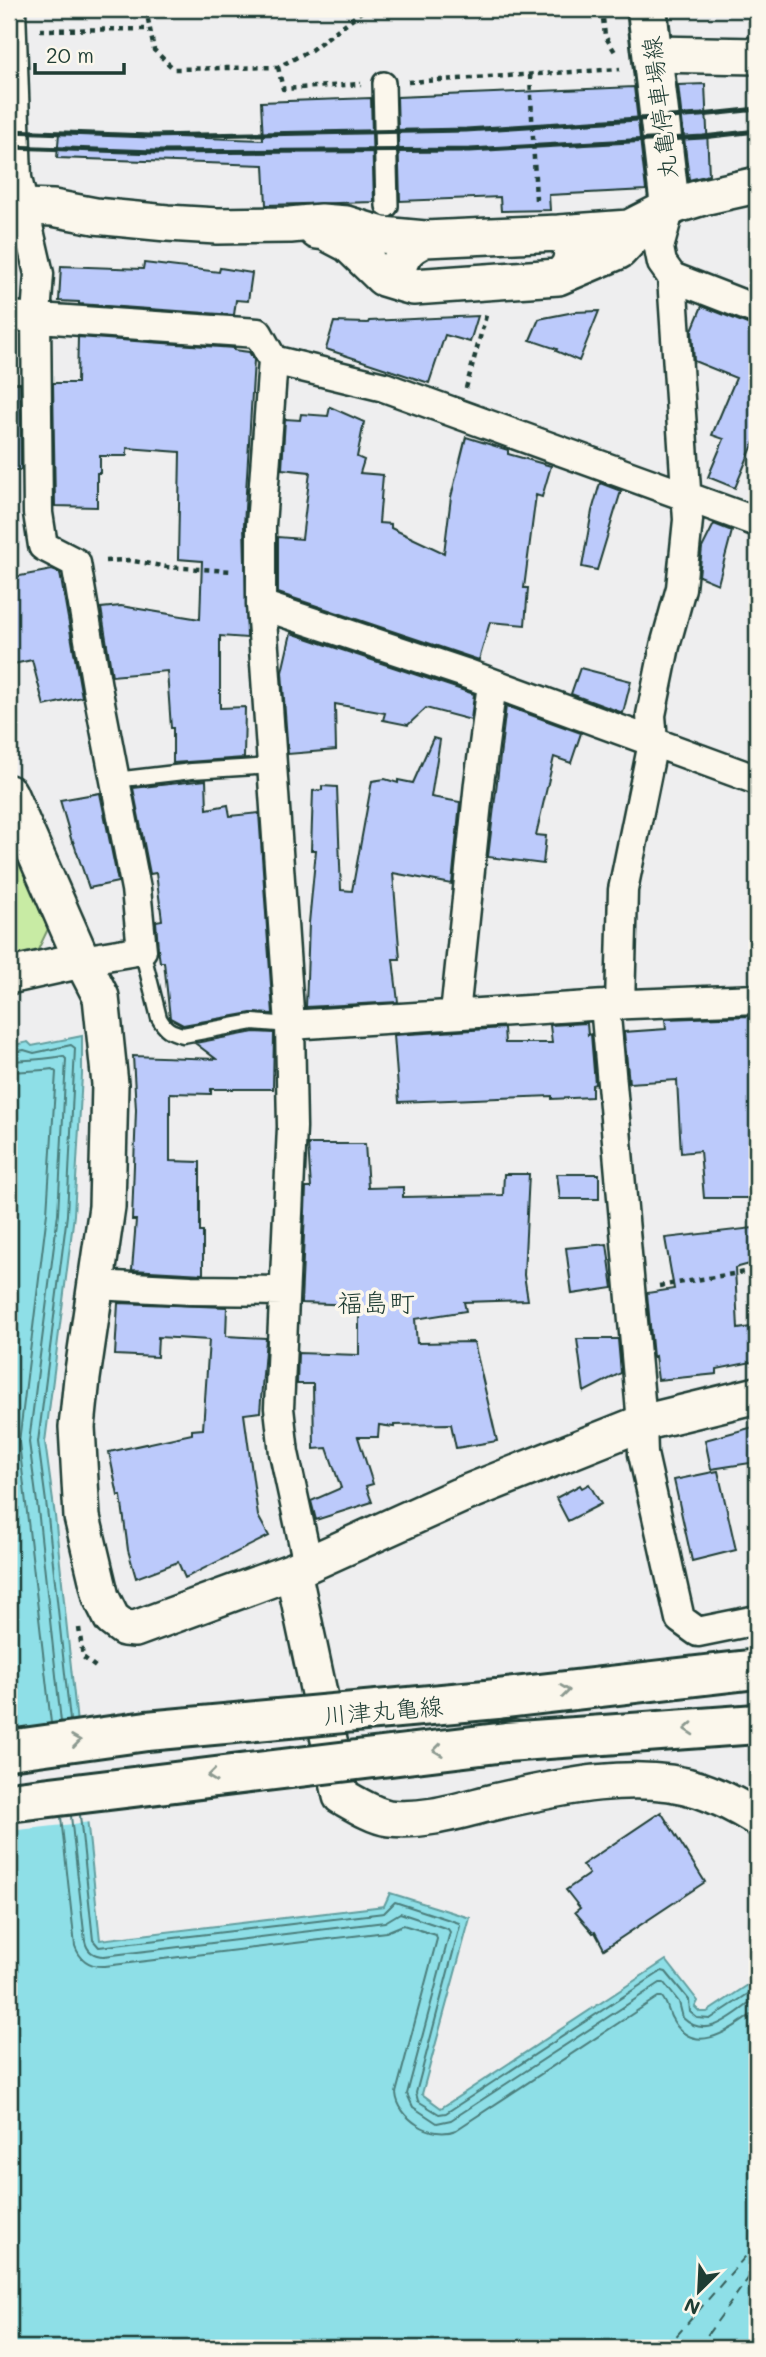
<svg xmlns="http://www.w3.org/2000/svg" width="766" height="2357" font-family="Mali,'Klee One',sans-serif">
  <rect width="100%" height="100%" fill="#eeeeef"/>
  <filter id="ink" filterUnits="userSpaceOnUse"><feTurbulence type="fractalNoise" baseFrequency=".0143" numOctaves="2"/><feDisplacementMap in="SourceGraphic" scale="14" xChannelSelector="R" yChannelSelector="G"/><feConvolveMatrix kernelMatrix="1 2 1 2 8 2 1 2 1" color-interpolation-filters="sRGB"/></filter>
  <g filter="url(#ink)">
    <path fill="#c8eba4" stroke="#74946c" stroke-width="2" d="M9,837L48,929L37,952L9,958Z"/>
    <path fill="#8edfe7" stroke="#629e9f" stroke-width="2" d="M82,1036V1075L74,1215L45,1442L55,1516L100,1940L384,1906L390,1893L470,1918L422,2094L441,2108L666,1960L698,2001L695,2007L700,2012H707L757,1979V2348H9V1046L28,1042L32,1046Z"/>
    <path fill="#eeeeef" d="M80,1719L91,1822L9,1831V1729Z"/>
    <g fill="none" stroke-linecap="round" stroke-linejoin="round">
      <path stroke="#4b7e7c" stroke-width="2" d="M9,1053L24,1050L34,1053L71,1045L75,1048L67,1215L38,1442L48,1517L70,1720
        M9,1061C28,1060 43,1060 63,1056L66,1059L58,1214L29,1442L39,1518L61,1722
        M9,1072C24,1071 37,1071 52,1069L56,1072L47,1213L19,1442L51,1723
        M80,1815L93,1940L99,1947L384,1913L395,1902L459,1923L460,1926L416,2093L418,2101L439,2114L446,2113L662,1971L666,1972L689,2000L690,2012L697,2018L710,2019L757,1988
        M71,1816L85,1941C87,1951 94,1956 104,1956L385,1922L400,1913L448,1929L450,1932L407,2094L413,2107L437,2123L451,2120L660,1983H664L679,2002L683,2018C708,2042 735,2013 757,1998
        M61,1817L75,1946C80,1960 90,1967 105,1966L386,1932L403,1925L436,1935L437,1939L396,2093C398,2119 432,2140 456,2130L658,1997H662C670,2007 667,2013 674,2022C697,2058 733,2027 757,2011"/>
      <path stroke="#355d58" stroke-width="2" stroke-dasharray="9 7" stroke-linecap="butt" d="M666,2348L757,2243
        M698,2348L757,2266"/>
    </g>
    <path fill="#bccafb" stroke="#1f3d34" stroke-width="2" d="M705,84L709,175L689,180L678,85Z
      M634,87L646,190L549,195L550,210L501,211L500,197L400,201L397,97Z
      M371,98L374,202L266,205L264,165L57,158L59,133L263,140L261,102Z
      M144,263L219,272L220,268L252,273L248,301L236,300L234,315L79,304V302L59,301L61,266L143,269Z
      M702,306L750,325L749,327L756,330L757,328V435L735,488L708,477L724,439L712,435L736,378L694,361L692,330Z
      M599,311L579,361L556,351L557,349L530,340L539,319L574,312Z
      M478,316L470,342L445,335L429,383L326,349L334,322L368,323L369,321Z
      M78,337L234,348V350L249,352L254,360L244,525L247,638L220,636V708L245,707L244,758L173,763V728H171L167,671L112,676L101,608L121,606L200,619L202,561L178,559L180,452L127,448V456H100V473H97V507L55,506L53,383H77Z
      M9,383H20L21,470H9Z
      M330,407L364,422L357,457L364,460L360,473L383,475L379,523L391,524V528L444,553L451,497L466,437L508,450V454L551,466L542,497L536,495L524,588H528L525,625L490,622L479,660L278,593V537L302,539L310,472L282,469L285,419L300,420L301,414L328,416Z
      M600,483L621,491L597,570L582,567L592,511Z
      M714,524L732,531L718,584L699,576L702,548Z
      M52,570L60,573L82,697L44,706L32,660L9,665V578Z
      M291,633L474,694L471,720L426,708L408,725L383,720L385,713L335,704L336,750L288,754L282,672Z
      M580,668L631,681L623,713L571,694Z
      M506,706L581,733L571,763L554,757L536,835L546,836L543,864L488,857Z
      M433,738L440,740L431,797L460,802L452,884L393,873L400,959H393L398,1002L306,1007L309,923L316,850H311L313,791L322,790V786L337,787L341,890L352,891L372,781L385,779L398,783V780L413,783Z
      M206,780L207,809L228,805L230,816L259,813L273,1014L251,1013L183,1025L170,1018L164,962H160L158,949L156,921L162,920L156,873L150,874L133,788Z
      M100,793L118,882L89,888L73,841L72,842L60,800Z
      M750,1016L757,1071V1198H704L700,1151L681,1153L677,1080L629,1083L624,1032L666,1029L665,1019Z
      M587,1023L588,1035L591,1034L595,1084L592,1085V1097L552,1099V1096L399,1102L394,1035L504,1028L505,1043H552L550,1025Z
      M254,1032L274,1033L273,1089H211V1094L170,1093V1161L200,1162V1232H203V1274L132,1270L136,1220H132L136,1110L133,1056L216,1059L195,1043Z
      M308,1144H365L368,1188L403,1187V1197L503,1195L504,1174H529L524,1275L528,1300L464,1302L466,1311L415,1319L417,1343L474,1342L497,1441L456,1448L451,1424L394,1425V1427L379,1425L378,1437H358L373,1484L366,1486L372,1502L316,1520L311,1501L341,1488L327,1448L314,1449L313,1384H297L298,1353L359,1355V1305L301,1303L306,1188H311Z
      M557,1174H599V1199H560Z
      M753,1228L757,1246V1262L735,1268L738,1329L757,1326V1361L717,1369V1374L658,1380L655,1356L653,1357L647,1293L674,1289L665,1238Z
      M607,1244L613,1288L572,1294L566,1248Z
      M118,1303L227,1307L226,1336L266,1338L260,1412L244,1414L258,1516L269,1536L185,1578L178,1562L136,1578L128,1550L121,1496H118L109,1452L192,1434V1430L203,1429L209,1340L158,1337L157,1357L115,1355Z
      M577,1339H618L621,1373L584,1392Z
      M757,1426V1462L711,1469L705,1440Z
      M718,1471L736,1550L692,1561L674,1480Z
      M589,1484L601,1504L568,1521L556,1498L580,1485L582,1488Z
      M661,1812L705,1882L604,1949L595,1932L593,1933L575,1912L580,1908L566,1890L589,1874L582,1865Z"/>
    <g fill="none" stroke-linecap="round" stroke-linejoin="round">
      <g stroke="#1f3d34" stroke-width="19">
        <path id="service" d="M115,780L192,771L272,766
          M142,950L159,1018C165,1029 170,1032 183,1035L253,1022L290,1025"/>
      </g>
      <g stroke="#1f3d34" stroke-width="26">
        <path id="pedestrian" d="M384,83L387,206"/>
      </g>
      <g stroke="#1f3d34" stroke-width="33">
        <path id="minor" d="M11,9L17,178L39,274L36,316L38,513L43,546L76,563L97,687L136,889L142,950L82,960
          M670,207L659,248L662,263L672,277L757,310
          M9,316L258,333L273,360L261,525V605L290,1025L292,1127L279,1408L284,1453L308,1564
          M273,360L384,387L757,522
          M261,605L465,673L757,780
          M605,1005L642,1423L643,1454L680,1619L698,1632L757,1620
          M620,1005L623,890L653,743L651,715L665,646L681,588L688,520L672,277
          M455,1014L479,783L492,684
          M290,1025L605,1005L757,999
          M95,1285L191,1290L283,1291"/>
      </g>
      <g stroke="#1f3d34" stroke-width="40">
        <path id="tertiary" d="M653,54L757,56
          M9,203L24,207L53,208L95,216L167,223L217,226L290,225L321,222L346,224L382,235L425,239
          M317,231L325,232L348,244L383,278L406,285
          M559,233L567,238C575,253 573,267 558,277L413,287L406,285L399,279C396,258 407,247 425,239Z
          M559,233L629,228L670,207L703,197L757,185
          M558,277L619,251L633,236L648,224
          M9,793L82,960L101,997L110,1084L107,1207L82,1378L77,1427L82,1517L101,1597L112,1619L124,1628L135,1629L293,1571L459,1496L642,1423L757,1395
          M9,976L82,960
          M293,1571L341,1796C355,1804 374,1816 389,1818C425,1822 461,1810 494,1802C556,1788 638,1769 700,1790C721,1797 739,1807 757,1818"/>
      </g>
      <g stroke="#1f3d34" stroke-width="44">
        <path id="secondary" d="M647,9L670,207
          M497,1699L757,1669
          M506,1742L757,1724"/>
      </g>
      <path stroke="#1f3d34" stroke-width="4.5" stroke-dasharray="5 5" stroke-linecap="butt" d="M146,9L154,50L174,69L278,67L311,50L365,9
        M602,9L605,36L617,55
        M40,30L150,29
        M278,67L283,89L361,84
        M530,75L536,200
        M408,82L620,69
        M466,388L487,312
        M105,561L128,560L167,567L232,571
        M659,1286L757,1270
        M79,1628L83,1657L98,1669"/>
      <use href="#service" stroke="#fbf7ec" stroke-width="14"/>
      <use href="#pedestrian" stroke="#fbf7ec" stroke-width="21"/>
      <use href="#minor" stroke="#fbf7ec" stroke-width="28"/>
      <use href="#tertiary" stroke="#fbf7ec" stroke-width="35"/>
      <use href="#secondary" stroke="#fbf7ec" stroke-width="38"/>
      <path stroke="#1f3d34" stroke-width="5" d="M9,131L150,136L466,130L701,115L757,109
        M9,147L156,152L470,150L703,137L757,131"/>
      <g stroke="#1f3d34" stroke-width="44" stroke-linecap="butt">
        <path id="secondary-bridge" d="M9,1750L147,1731L497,1699
          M9,1802L506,1742"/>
      </g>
      <use href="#secondary-bridge" stroke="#fbf7ec" stroke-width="38"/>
    </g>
    <defs><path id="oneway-chevron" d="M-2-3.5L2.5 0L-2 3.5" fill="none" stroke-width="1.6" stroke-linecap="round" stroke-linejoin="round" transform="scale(1.75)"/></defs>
    <g stroke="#8d9a90">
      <use href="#oneway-chevron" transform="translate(565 1691) rotate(-7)"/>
      <use href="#oneway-chevron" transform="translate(689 1729) rotate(176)"/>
      <use href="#oneway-chevron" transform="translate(76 1741) rotate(-8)"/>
      <use href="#oneway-chevron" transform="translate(438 1750) rotate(173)"/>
      <use href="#oneway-chevron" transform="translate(212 1776) rotate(173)"/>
    </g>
  </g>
  <g text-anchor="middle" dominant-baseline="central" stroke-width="7" stroke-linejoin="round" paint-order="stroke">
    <g font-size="24" fill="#1f3d34" stroke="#fbf7ec">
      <text transform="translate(659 108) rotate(-97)">丸亀停車場線</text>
      <text transform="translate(383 1710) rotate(-5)">川津丸亀線</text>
    </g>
    <g font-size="26" fill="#1f3d34" stroke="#fbf7ec">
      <text x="376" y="1302">福島町</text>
    </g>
  </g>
  <rect width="766" height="2357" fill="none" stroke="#fbf7ec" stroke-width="35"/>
  <rect x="18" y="18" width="731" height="2322" fill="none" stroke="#1f3d34" stroke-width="2.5" filter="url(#ink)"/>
  <g transform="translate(699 2291) rotate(204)" stroke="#fbf7ec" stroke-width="5" paint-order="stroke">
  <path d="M0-5L12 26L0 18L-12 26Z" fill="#1f3d34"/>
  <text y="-10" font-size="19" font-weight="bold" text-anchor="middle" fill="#1f3d34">N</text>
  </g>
  <path d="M35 63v10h89v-10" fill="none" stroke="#1f3d34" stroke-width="3.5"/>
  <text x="46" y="63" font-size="21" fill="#1f3d34" stroke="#fbf7ec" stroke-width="5" paint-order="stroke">20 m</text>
</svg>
